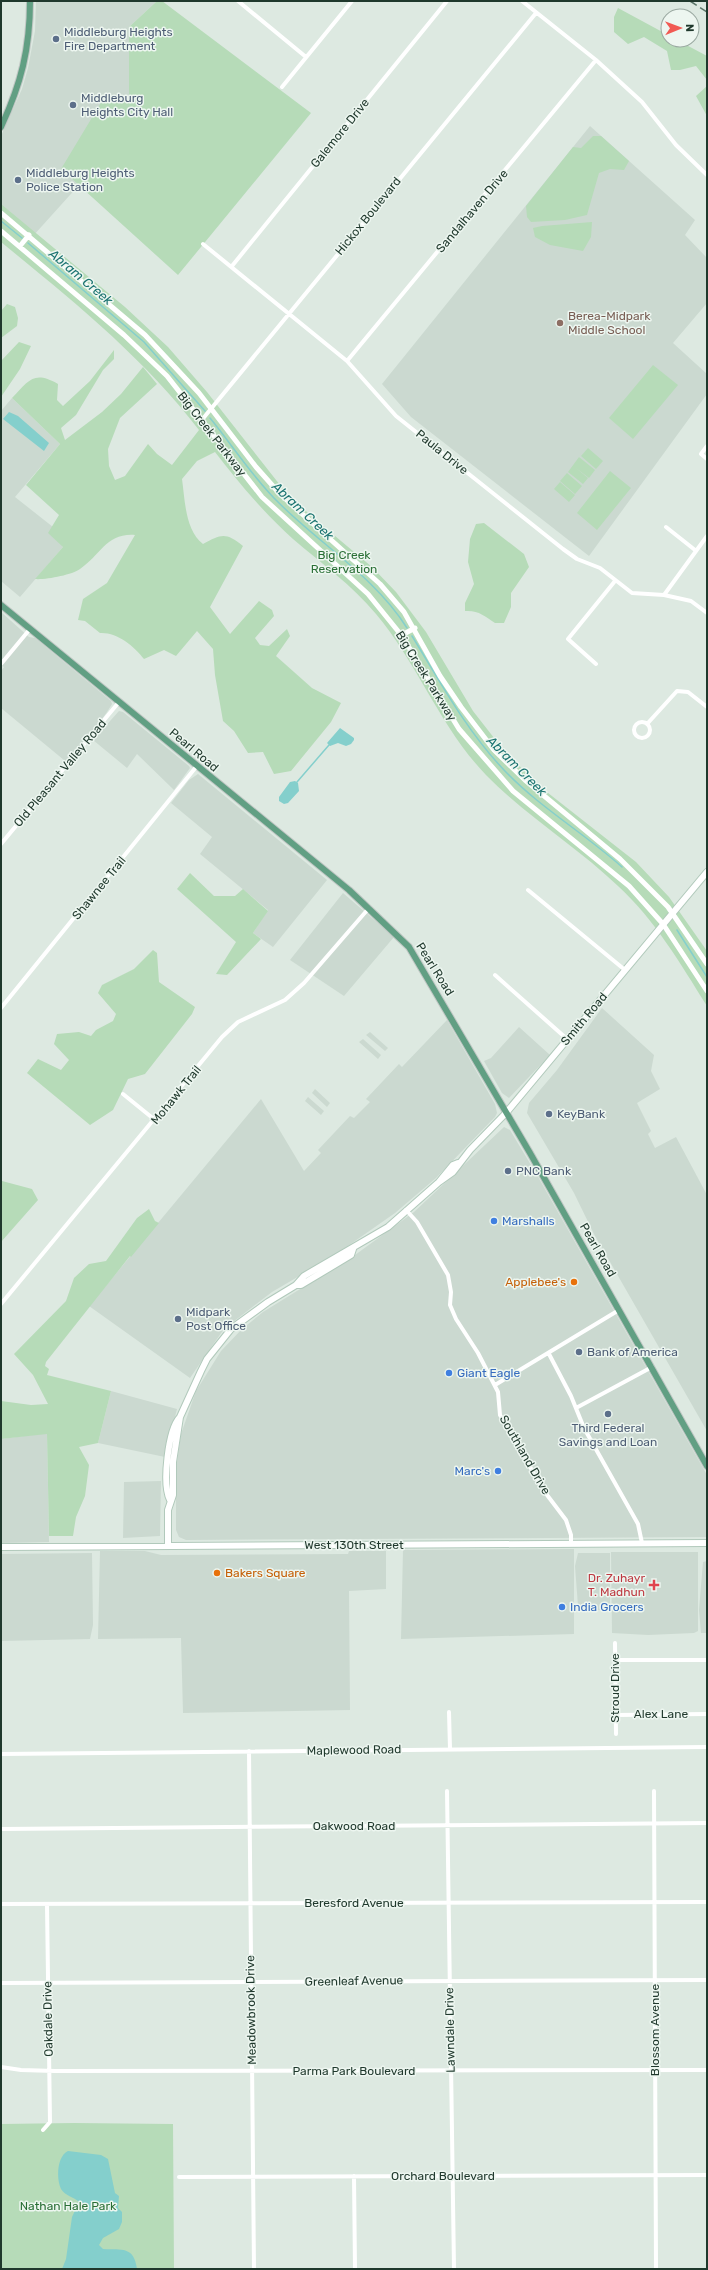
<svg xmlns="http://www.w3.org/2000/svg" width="708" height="2270" font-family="Rubik,sans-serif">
  <rect width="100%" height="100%" fill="#dde9e1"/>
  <path fill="#cbd9d0" d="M36,1H157L129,27V101L61,169L79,185L33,236L1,210V136L22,89L28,68L35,31Z
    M590,126L695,220L685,235L707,258V303L673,343L707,374V394L589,556L411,417L382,384Z
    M12,398L60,444L15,497L53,527L63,547L20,597L1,581V411Z
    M1,612L29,637L35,638L111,701L112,704L107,712L70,765L1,708V671L4,667L1,665Z
    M119,711L123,712L189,766L190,768L174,790L137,754L127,768L93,740Z
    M198,774L327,880L273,947L253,933L268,910L200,854L212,837L171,803L189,780Z
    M343,893L394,937L344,996L290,960Z
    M602,1008L654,1055L651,1071L660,1089L637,1103L651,1131L648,1134L655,1148L676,1137L707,1195V1431L594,1234L574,1193L527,1113L529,1103L557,1070Z
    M447,1020L495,1104L497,1113L495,1117L436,1178L395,1213L335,1255L272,1292L233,1322L228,1323L190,1378L89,1306L261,1099L304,1171L321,1153L318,1150L350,1116L354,1118L370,1102L366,1099L399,1064L402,1067Z
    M519,1027L550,1055L509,1098L502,1093L484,1061L491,1058Z
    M370,1032L388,1048L385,1051L366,1035Z
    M363,1039L381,1055L378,1059L359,1042Z
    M315,1089L330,1103L327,1107L312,1093Z
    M308,1097L324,1111L321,1115L305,1101Z
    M504,1127L510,1130L537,1175L707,1475V1537L186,1540L179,1537L176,1530V1496L177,1462L181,1434L196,1391L221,1351L241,1330L263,1312L355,1255L414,1212Z
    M111,1391L177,1409L165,1457L98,1443Z
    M47,1433L49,1542L1,1543V1439Z
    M161,1481L160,1536L123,1538L124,1482Z
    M574,1549V1634L401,1639L403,1550Z
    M100,1551H145L161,1555L348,1554L349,1551H386V1589L349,1591L350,1710L183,1713L181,1638L98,1639Z
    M611,1552H698V1631L694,1633L648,1635L612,1633Z
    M92,1553L93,1625L90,1639L1,1641V1554Z
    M578,1553H610V1610H581L578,1606L575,1566Z
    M707,1561V1633H701L699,1610L703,1562Z"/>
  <path fill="#b6dbb8" d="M157,1H162L311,113L178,275L61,169L102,101H129V27Z
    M618,8L668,35V40H677L707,56V80L696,66L680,70H671L667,51L644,37L628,44L614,32V17Z
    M707,86V116L696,96Z
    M593,136H601L629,161L624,170L610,169L599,173L587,215L565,220L531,222L527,217L526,206L573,147L581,148Z
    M1,204L125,307L168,347L207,392L280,485L310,515L372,567L396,592L426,632L473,711L505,752L543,789L636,862L669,897L707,951V1006C680,963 655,920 618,886C576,846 526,816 486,775C440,727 418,664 376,614C352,585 321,563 293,539C264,513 239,483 215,452L197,461L182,479C185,500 185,530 203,544C221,534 226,532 243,546L210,607L230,634L259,601L272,610L274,616L255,638L260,645L269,646L287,629L290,636L276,656L312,688L341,703L331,722L291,771L274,774L263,752L248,753L234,731L223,721L215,675L213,649L197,631L176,656L164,650L144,659C134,646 117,632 100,633L85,621L78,620L83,599L107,583L135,535C106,533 101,555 80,569C72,575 45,580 35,579L63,547L48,533L59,515L26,485L60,444L12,398C29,381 33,370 58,384L57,400L63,406L90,381L114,350V359L103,370L76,415L61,428L65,440L102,412L121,394L143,367L157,384L120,418L108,449L109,466L115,480L125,476L148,444L157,454L172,465L199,430C142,356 73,301 1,242Z
    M592,222L591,237L583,251L550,245L535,237L533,228L542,226Z
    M7,304L15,307L18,318L17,326L1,338V311Z
    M19,342L31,346L20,369L1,397V361Z
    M653,365L678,385L633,439L609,418Z
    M588,448L603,461L596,469L581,456Z
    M579,457L595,470L589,478L576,468L588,478L583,484L568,472Z
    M610,471L631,488L597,530L577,513Z
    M567,473L582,486L575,494L560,481Z
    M560,482L575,495L569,502L554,489Z
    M484,523L524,554L529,567L511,593V607L504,623H495C485,616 478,610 465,611V603L474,584L468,562L470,539L476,524Z
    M190,873L214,896H235L243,889L268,911L253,933L261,939L227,975L216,974L236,942L177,889Z
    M153,950L157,953L159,982L195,1007L192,1014L145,1074L128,1079L113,1110L90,1125L27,1073L38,1059L61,1070L69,1060L54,1044L57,1034L79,1032L91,1036L96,1030L113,1021L116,1014L98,993L102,985L134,969Z
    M2,1181L32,1189L38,1200L1,1242Z
    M149,1209L155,1221L159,1223L131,1257L130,1256L46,1362L45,1366L49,1369L47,1375L111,1391L98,1443L79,1447L89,1465L85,1496L76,1517L73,1536H49L47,1434L1,1439V1401L31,1405L48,1404L33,1375L14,1354L66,1301L74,1278L89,1264L106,1261L137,1218Z
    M74,2123L173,2124L174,2269H1V2124Z"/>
  <path fill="#84cfcc" d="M9,412L18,416L49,443L44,451L3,419Z
    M340,728L354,738V740L351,744L346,746L338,743L330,746L327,743Z
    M295,781L298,783L299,791L288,803L284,804L279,801V797L290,782Z
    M68,2151L101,2155L108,2159L115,2193L119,2196L118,2208L122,2212V2222L119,2229L103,2238L99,2245L103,2249C122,2250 134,2246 137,2269H62L66,2259L72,2217L79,2202C74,2197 65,2196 61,2189C56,2179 57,2156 68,2151Z"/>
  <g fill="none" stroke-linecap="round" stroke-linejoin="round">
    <path stroke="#84cfcc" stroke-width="1.5" d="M1,221L22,238
      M28,243L144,342L205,411
      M210,418C233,446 253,478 279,503C321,545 375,577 407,628
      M412,636C441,683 466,730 504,770C539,807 584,833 622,867
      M297,782L329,745
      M677,930L707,977"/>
    <g stroke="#b1c9bb" stroke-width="8">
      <path id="secondary" d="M439,1182L453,1172L470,1150L506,1113L707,872
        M296,1285H301L351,1255L353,1249
        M170,1500C162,1484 168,1430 180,1417
        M168,1545V1510L173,1495V1462L180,1417L201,1371L207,1359L231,1329L268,1302L296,1285L304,1276L388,1227L439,1182L453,1165L458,1163
        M1,1547L707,1543"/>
    </g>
    <g stroke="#c0c7c4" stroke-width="8">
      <path id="primary" d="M1,127C21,84 30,49 30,1
        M1,605L349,890L409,947L530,1153L707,1466"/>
    </g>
    <path stroke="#fff" stroke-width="4" d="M238,1L306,57
      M522,1L596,60L642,102L676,145L707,175
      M282,87L352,1
      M203,244L347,361L396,416L563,549L577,559L600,568L632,593L664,595L691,601L707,613
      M232,266L447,1
      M347,361L596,60
      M201,421L536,13
      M707,446L701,454L707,459
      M666,527L695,550
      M664,595L707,536
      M1,664L30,629
      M596,664L568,639L615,581
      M634 730a8 8 0 1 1 16 0a8 8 0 1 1-16 0Z
      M647,724L677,691L688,692L707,707
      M1,844L119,702
      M528,890L625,970
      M495,975L567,1039
      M1,1008L196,767
      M123,1094L155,1120
      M406,1210L417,1222L448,1275L451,1292L450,1305L456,1319L478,1353L498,1392L500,1415L544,1491L566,1520L571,1535V1544
      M1,1304L222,1037L238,1022L285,1000L304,983L369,908
      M549,1354L571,1396L584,1428L638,1524L642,1543
      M495,1385L619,1310
      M576,1408L652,1367
      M615,1643L616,1734
      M615,1660H707
      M449,1712L450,1749
      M616,1715L707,1714
      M249,1751L254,2269
      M1,1754L707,1747
      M447,1791L454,2269
      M654,1791L656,2269
      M1,1829L707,1823
      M1,1904L707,1902
      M1,1983L707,1980
      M1,2067L21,2070L55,2071L707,2070
      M43,2130L50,2122L47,1905
      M354,2176L355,2269
      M179,2177L707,2175"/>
    <path stroke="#fff" stroke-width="5" d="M1,213L145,335L199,393L256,467L280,494L380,584L404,612L440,676L461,707L494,750L525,780L620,859L668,907L707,964
      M1,231L124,335L167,376L262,497L368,594L402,636L459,729L513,791L629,886L663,924L707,991
      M20,246L29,235
      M402,635L415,628"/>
    <use href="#secondary" stroke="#fff" stroke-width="6"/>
    <use href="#primary" stroke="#619f83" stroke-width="6"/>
    <path stroke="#597467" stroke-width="1.5" stroke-dasharray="8 4" stroke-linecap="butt" d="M690,1L707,12"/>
  </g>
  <g fill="#5c6f8a" stroke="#edf6f0" stroke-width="1.5">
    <circle cx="56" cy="39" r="4"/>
    <circle cx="73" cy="105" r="4"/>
    <circle cx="18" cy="180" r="4"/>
    <circle cx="549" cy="1114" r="4"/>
    <circle cx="508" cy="1171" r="4"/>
    <circle cx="178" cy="1319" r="4"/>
    <circle cx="579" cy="1352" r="4"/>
    <circle cx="608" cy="1414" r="4"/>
  </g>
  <circle fill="#8d6e63" stroke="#edf6f0" stroke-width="1.5" cx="560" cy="323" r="4"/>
  <g fill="#3f7fe0" stroke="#edf6f0" stroke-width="1.5">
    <circle cx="494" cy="1221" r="4"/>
    <circle cx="449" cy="1373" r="4"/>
    <circle cx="498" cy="1471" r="4"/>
    <circle cx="562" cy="1607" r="4"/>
  </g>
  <g fill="#e8710a" stroke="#edf6f0" stroke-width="1.5">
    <circle cx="574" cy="1282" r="4"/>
    <circle cx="217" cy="1573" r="4"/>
  </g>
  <path fill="#e0444e" stroke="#edf6f0" stroke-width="1.5" d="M652 1579h4v4h4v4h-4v4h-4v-4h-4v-4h4z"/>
  <g text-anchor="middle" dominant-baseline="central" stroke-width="3" stroke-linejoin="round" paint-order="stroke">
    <g font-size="12" fill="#4e5e75" stroke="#edf6f0" text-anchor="start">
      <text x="64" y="32">Middleburg Heights<tspan x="64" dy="14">Fire Department</tspan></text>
      <text x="81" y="98">Middleburg<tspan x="81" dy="14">Heights City Hall</tspan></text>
      <text x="26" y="173">Middleburg Heights<tspan x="26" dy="14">Police Station</tspan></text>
      <text x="557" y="1114">KeyBank</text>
      <text x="516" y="1171">PNC Bank</text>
      <text x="186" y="1312">Midpark<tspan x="186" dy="14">Post Office</tspan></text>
      <text x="587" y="1352">Bank of America</text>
      <text x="608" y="1428" text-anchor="middle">Third Federal<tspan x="608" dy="14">Savings and Loan</tspan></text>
    </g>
    <g font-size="12" fill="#1f382c" stroke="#edf6f0">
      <text transform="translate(340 133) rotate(-51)">Galemore Drive</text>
      <text transform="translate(472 211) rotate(-50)">Sandalhaven Drive</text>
      <text transform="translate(368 216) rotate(-51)">Hickox Boulevard</text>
      <text transform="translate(212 434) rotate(52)">Big Creek Parkway</text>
      <text transform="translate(442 452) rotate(39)">Paula Drive</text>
      <text transform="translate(426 676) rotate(58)">Big Creek Parkway</text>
      <text transform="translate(194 750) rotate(40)">Pearl Road</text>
      <text transform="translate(60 773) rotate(-50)">Old Pleasant Valley Road</text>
      <text transform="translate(99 888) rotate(-51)">Shawnee Trail</text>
      <text transform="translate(435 969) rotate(58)">Pearl Road</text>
      <text transform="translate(584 1019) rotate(-50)">Smith Road</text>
      <text transform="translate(176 1095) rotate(-51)">Mohawk Trail</text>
      <text transform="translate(598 1250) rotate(60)">Pearl Road</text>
      <text transform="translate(525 1455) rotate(60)">Southland Drive</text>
      <text x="354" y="1545">West 130th Street</text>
      <text transform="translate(615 1688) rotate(-90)">Stroud Drive</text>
      <text x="661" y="1714">Alex Lane</text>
      <text transform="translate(354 1750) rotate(-1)">Maplewood Road</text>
      <text x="354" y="1826">Oakwood Road</text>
      <text x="354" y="1903">Beresford Avenue</text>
      <text transform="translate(354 1981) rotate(-1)">Greenleaf Avenue</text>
      <text transform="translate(251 2010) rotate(-91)">Meadowbrook Drive</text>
      <text transform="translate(48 2019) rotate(-91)">Oakdale Drive</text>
      <text transform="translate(450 2030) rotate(-91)">Lawndale Drive</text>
      <text transform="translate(655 2030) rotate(-90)">Blossom Avenue</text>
      <text x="354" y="2071">Parma Park Boulevard</text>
      <text x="443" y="2176">Orchard Boulevard</text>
    </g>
    <g font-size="12" fill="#785e54" stroke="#edf6f0" text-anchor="start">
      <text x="568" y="316">Berea-Midpark<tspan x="568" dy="14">Middle School</tspan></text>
    </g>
    <g font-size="12" fill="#2a6f36" stroke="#edf6f0">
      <text x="344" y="555">Big Creek<tspan x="344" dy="14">Reservation</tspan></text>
      <text x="68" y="2206">Nathan Hale Park</text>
    </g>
    <g font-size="12" fill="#366cbe" stroke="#edf6f0" text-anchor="start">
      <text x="502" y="1221">Marshalls</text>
      <text x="457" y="1373">Giant Eagle</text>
      <text x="490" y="1471" text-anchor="end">Marc's</text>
      <text x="570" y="1607">India Grocers</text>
    </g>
    <g font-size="12" fill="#c56008" stroke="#edf6f0" text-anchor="end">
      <text x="566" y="1282">Applebee's</text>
      <text x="225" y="1573" text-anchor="start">Bakers Square</text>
    </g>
    <g font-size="12" fill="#be3a42" stroke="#edf6f0" text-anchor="end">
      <text x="645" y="1578">Dr. Zuhayr<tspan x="645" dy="14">T. Madhun</tspan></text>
    </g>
    <g font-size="13" font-style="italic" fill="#1a7370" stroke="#edf6f0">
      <text transform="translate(81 277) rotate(40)">Abram Creek</text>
      <text transform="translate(303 511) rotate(43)">Abram Creek</text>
      <text transform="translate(517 766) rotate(45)">Abram Creek</text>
    </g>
  </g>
  <rect width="708" height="2270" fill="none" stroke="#1f382c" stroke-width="4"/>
  <g transform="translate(680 28) rotate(89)"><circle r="19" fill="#edf6f0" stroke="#9baaa2"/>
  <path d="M0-3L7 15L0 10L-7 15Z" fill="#f15a53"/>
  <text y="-6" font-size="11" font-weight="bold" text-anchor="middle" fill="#1f382c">N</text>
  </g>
</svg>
